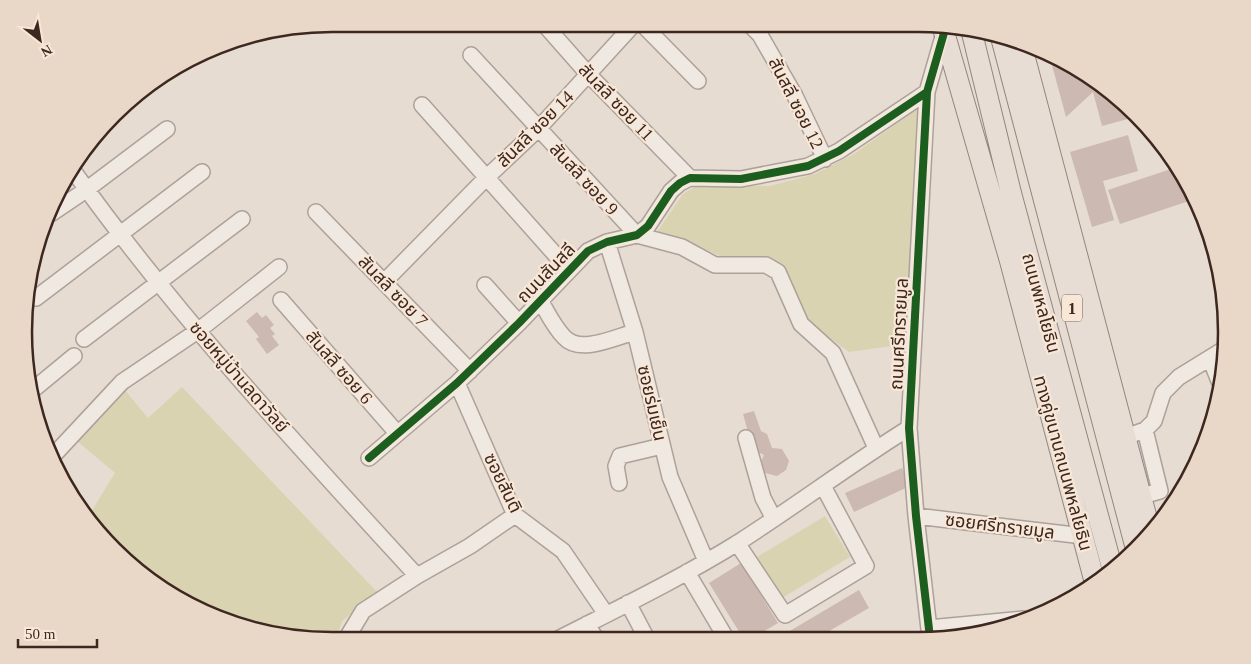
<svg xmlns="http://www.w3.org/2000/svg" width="1251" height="664" font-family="'Times New Roman','Noto Sans Thai',serif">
  <rect width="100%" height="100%" fill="#e7dcd1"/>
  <path fill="#dad3b2" d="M921,106L907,344L849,352L808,322L783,267L771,259L724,258L687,241L655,235L683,194L696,186H770L815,174L854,154Z
    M182,387L378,593L342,621L336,640H312L195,608L114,550L89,515L115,473L77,441L124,389L148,418Z
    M825,516L850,557L782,598L757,557Z"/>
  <path fill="#ccb9b1" d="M1049,54L1056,56L1135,117L1102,126L1093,92L1066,117Z
    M1128,135L1138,171L1103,181L1114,220L1092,227L1070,152Z
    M1174,168L1192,200L1120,224L1108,190Z
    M257,312L262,318L266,315L274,325L270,328L275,334L272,336L279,345L267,354L256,339L259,337L246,321Z
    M754,411L761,431L767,434L772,448L782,449L789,461L786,470L777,476L765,473L760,464L764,455L758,452L749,441L753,435L751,431L748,432L743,414Z
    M902,468L910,486L854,512L845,493Z
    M741,563L778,623L753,638H743L709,583Z
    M859,590L869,608L817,638H778Z"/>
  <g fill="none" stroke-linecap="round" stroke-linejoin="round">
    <g stroke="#ada199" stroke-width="18">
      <path id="minor" d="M544,24L588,74L690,178
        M642,24L698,81
        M749,24L760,35L795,96L825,159
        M471,55L637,235L682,247L715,265H766L778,272L801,324L833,353L876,448
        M422,105L569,270
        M72,169C175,314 297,445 417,576
        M316,212L470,371
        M52,213L86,190L167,129
        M607,242L635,332L670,477L706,561
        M384,282L486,178L538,129L634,24
        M485,285L519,323
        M36,298L202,172
        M281,300L397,433
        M540,300C547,312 554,327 564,337C580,355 615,337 635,332
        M84,339L242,219
        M1210,358L1219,381
        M457,383L515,515L563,551L606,614
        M34,389L74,356
        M1125,437L1145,430L1154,421L1163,393L1179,377L1226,348
        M746,438L763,498L774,519
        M52,457L122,382L199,330L279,267
        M369,458L457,383L519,323L588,251L607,242L637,235L648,226L671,191L680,183L690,178L741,179L808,166L839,151L927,92
        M619,483L616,466L620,456L662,446
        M1142,496L1160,491L1145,430
        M916,516L1083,536
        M737,543L785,615L866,566L823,486
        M687,572L726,638
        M628,603L647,639
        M587,624L596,639
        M929,628L1023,619
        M930,638L916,516L909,428L927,92L944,33
        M348,639V636L363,611L417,576L470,546L515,515
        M558,639C619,608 681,578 739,542C797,505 851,464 909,428"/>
    </g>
    <g stroke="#928780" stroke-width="22">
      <path id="major" d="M942,25L1010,261L1095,583
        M972,33L1011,193L1113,571
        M1002,41L1136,549
        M1022,47L1151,534"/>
    </g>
    <use href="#minor" stroke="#f0e9e2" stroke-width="15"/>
    <use href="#major" stroke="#e7ddd4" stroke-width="20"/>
    <g stroke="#f8e7d7" stroke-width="11">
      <path id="cycleway" d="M369,458L457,383L519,323L588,251L607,242L637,235L648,226L671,191L680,183L690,178L741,179L808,166L839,151L927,92
        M930,638L916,516L909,428L927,92L944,33"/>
    </g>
    <use href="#cycleway" stroke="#1b5e20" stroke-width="8"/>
  </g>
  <g text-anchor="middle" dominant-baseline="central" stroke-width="4.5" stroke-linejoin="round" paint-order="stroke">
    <rect fill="#f8e7d7" stroke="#756156" stroke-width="1" x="1062" y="294.5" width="20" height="27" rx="4"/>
    <g font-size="16" font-weight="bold" fill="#3d271f">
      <text x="1072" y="308">1</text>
    </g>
    <g font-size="18" fill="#3d271f" stroke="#f8e7d7">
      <text transform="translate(616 102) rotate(46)">สันสลี ซอย 11</text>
      <text transform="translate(796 103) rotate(63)">สันสลี ซอย 12</text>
      <text transform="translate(535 129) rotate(-45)">สันสลี ซอย 14</text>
      <text transform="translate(584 179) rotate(47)">สันสลี ซอย 9</text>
      <text transform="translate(546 273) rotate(-46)">ถนนสันสลี</text>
      <text transform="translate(393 291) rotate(46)">สันสลี ซอย 7</text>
      <text transform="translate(1041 303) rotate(75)">ถนนพหลโยธิน</text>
      <text transform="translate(899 334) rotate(-87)">ถนนศรีทรายมูล</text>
      <text transform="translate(339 367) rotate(49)">สันสลี ซอย 6</text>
      <text transform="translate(239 377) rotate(49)">ซอยหมู่บ้านลดาวัลย์</text>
      <text transform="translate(652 403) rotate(77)">ซอยร่มเย็น</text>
      <text transform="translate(1063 463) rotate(75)">ทางคู่ขนานถนนพหลโยธิน</text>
      <text transform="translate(503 483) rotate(64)">ซอยสันติ</text>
      <text transform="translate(1000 526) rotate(7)">ซอยศรีทรายมูล</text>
    </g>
  </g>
  <path d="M0 0H1251V664H0ZM332 32H918A300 300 0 0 1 1218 332V332A300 300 0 0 1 918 632H332A300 300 0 0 1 32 332V332A300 300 0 0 1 332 32Z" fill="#e9d8c8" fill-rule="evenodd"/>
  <path fill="none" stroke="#3d271f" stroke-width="2.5" d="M332 32H918A300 300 0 0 1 1218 332V332A300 300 0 0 1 918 632H332A300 300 0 0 1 32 332V332A300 300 0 0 1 332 32Z"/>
  <g transform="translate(40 40) rotate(149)" stroke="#f8e7d7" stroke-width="4" paint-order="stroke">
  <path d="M0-4L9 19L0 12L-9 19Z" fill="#3d271f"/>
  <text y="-8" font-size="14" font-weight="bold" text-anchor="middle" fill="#3d271f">N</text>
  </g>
  <path d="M18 639v8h79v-8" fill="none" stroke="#3d271f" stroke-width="2.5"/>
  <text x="25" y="639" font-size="15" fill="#3d271f" stroke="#f8e7d7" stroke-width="4" paint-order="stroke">50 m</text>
</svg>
